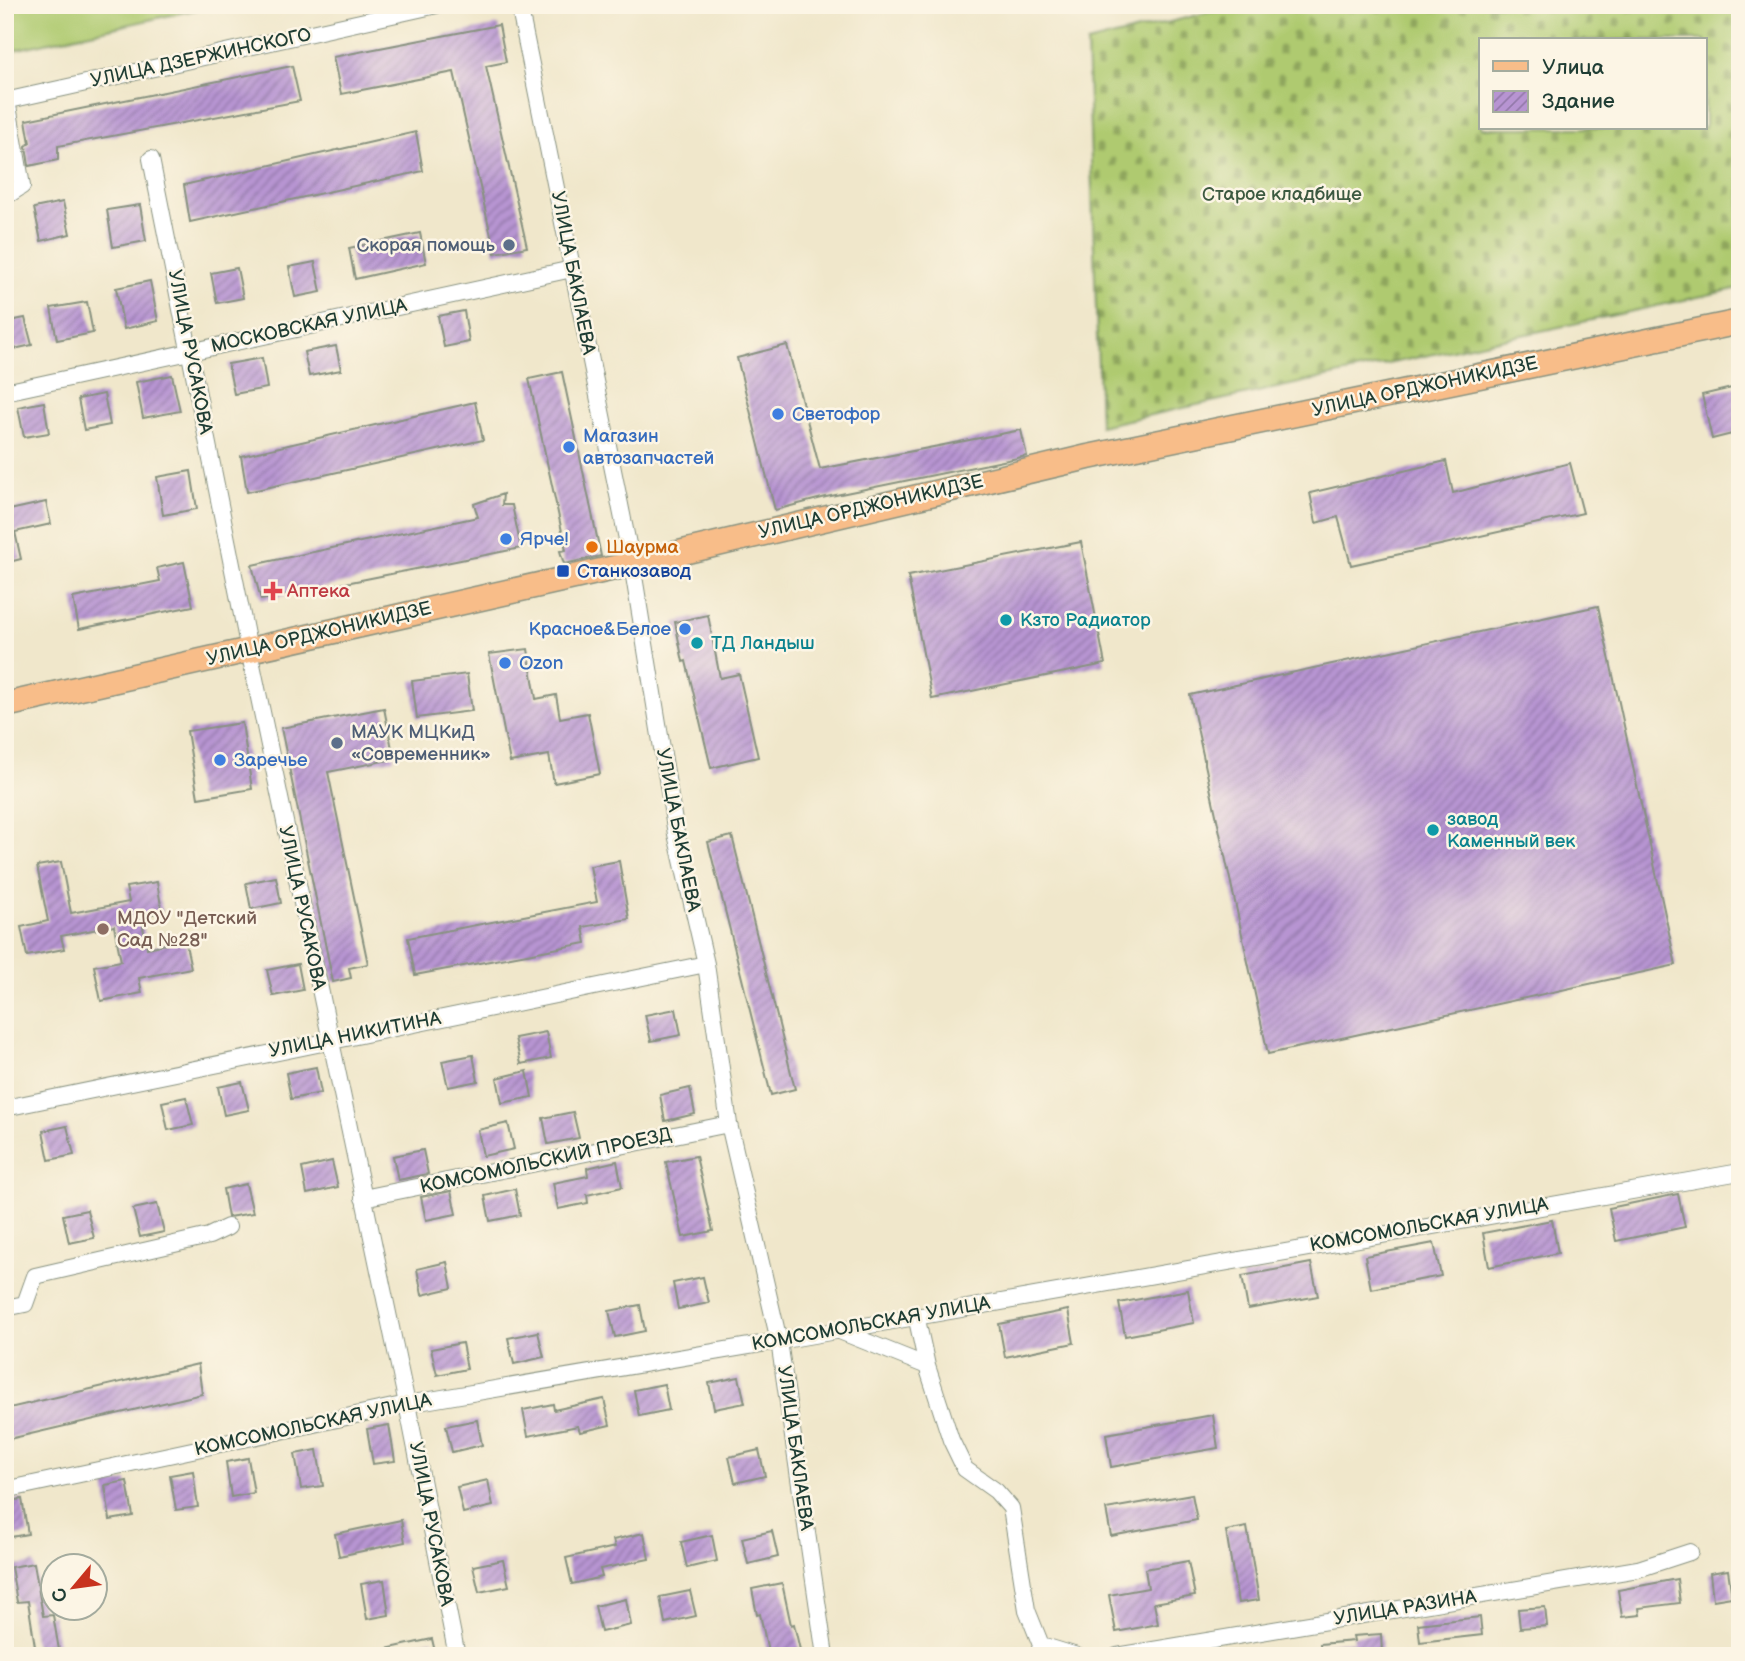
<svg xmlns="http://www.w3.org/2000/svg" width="1745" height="1661" font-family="'Balsamiq Sans',sans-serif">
  <defs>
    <pattern id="cemetery-stones" width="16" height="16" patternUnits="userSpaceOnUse" patternTransform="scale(1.75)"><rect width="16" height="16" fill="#afca70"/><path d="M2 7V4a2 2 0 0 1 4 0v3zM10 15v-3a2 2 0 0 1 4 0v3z" fill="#8ea55d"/></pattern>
    <pattern id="building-hatch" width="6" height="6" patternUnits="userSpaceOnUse" patternTransform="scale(1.75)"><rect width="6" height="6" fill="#b794d2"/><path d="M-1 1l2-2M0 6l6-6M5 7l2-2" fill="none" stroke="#947aab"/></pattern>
  </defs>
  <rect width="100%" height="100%" fill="#fcf5e5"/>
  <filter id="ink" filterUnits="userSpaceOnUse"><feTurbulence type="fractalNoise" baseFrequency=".0143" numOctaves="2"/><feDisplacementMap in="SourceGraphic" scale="14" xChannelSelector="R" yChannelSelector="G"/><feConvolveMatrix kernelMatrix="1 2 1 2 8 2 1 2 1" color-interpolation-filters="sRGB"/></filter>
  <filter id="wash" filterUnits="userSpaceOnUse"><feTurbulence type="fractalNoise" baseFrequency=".00686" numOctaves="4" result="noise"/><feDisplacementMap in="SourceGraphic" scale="28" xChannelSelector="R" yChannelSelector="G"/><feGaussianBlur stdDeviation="1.57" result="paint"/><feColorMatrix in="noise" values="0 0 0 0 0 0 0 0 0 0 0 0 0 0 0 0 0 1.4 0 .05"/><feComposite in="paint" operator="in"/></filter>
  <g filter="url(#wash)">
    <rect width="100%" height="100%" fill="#f0e7cb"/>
    <path fill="url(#cemetery-stones)" stroke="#678452" stroke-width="2" fill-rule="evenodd" d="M1237,5H1740V288L1100,426L1087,43ZM1481,40H1705V128H1481Z"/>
    <path fill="#afca70" stroke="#678452" stroke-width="2" d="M5,5H216L5,52Z"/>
    <g id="blocks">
      <path fill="url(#building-hatch)" d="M499,25L506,62L486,66L527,247L495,253L454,72L341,94L333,57Z
        M292,66L300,101L58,146V160L29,166L26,146L30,143L26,120Z
        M416,132L423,171L190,222L184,185Z
        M63,202L70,234L41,241L34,208Z
        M140,205L146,241L113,247L107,210Z
        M420,233L426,263L355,279L349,248Z
        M315,262L321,292L295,297L289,267Z
        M237,268L243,298L217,303L211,273Z
        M150,281L158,321L124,329L116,288Z
        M87,302L93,333L57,340L51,308Z
        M464,311L469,342L444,347L438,316Z
        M25,318L32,345L5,351V322Z
        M787,345L820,469L1021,430L1027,456L826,497L775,510L737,358Z
        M336,346L341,370L309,376L304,352Z
        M262,358L267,388L234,394L228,364Z
        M562,372L601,556L564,564L560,551L566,550L529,379Z
        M172,375L180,411L143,418L136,382Z
        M1740,386V432L1712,439L1702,395Z
        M104,394L110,425L84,430L78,399Z
        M44,402L49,433L24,437L18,407Z
        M475,402L483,440L247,492L241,456Z
        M1446,461L1453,493L1570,463L1583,513L1351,565L1338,517L1316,523L1310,493Z
        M191,471L197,509L163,515L157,477Z
        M503,494L502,505H512L521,548L261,600L252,565L478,517L474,504Z
        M46,502L51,524L15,532L21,559L5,563V511Z
        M1081,542L1105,664L932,699L908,576Z
        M184,562L193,606L79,629L73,598L160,581L157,568Z
        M1598,606L1676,965L1268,1054L1190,695Z
        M708,615L720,678L739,674L758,757L711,768L686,661L683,662L675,622Z
        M528,649L536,699L556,695L560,718L588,713L600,774L554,783L549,755L510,762L489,654Z
        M467,674L472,711L417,718L412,681Z
        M384,708L394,759L328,772L368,964L349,968L351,978L333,982L281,728Z
        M242,723L252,789L198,798L187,731Z
        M732,836L795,1089L771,1095L708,842Z
        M619,861L629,919L583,927L586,943L415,975L408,938L597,902L590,866Z
        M61,862L71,913L129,902L126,887L157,882L162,912L141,916L147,948L185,940L191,968L139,978L142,993L101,1001L94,966L121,961L114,926L61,936L64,949L27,956L21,927L48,921L37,866Z
        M276,877L281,903L251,909L246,883Z
        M298,964L303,990L273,996L267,970Z
        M676,1009L681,1035L651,1041L645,1015Z
        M546,1032L551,1058L521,1064L515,1038Z
        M473,1055L478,1081L448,1087L442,1061Z
        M316,1067L321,1093L291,1099L286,1073Z
        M527,1071L532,1097L502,1103L497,1078Z
        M242,1082L249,1110L224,1115L218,1087Z
        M690,1088L695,1114L665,1121L660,1095Z
        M186,1097L193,1125L168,1130L162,1102Z
        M573,1112L579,1138L548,1144L543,1118Z
        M508,1123L514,1149L483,1156L478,1130Z
        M67,1126L74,1155L49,1160L43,1131Z
        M423,1150L428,1174L398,1180L393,1156Z
        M696,1156L713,1231L683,1237L666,1162Z
        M332,1161L338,1187L307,1194L302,1168Z
        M617,1161L622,1187L587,1195L588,1203L558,1209L553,1183L588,1176L587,1168Z
        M246,1184L253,1213L228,1217L223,1189Z
        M515,1189L520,1215L490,1221L485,1196Z
        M451,1191L456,1214L426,1220L421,1197Z
        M1678,1194L1685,1227L1616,1241L1609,1208Z
        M157,1204L164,1232L140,1237L133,1209Z
        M87,1210L94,1238L69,1243L63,1215Z
        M1552,1220L1558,1253L1489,1267L1483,1233Z
        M1434,1243L1441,1276L1371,1289L1365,1256Z
        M447,1262L452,1288L422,1295L417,1269Z
        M1311,1263L1318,1296L1248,1309L1242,1276Z
        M703,1277L709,1303L678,1309L673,1283Z
        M1188,1290L1194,1323L1125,1336L1119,1303Z
        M640,1305L645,1331L615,1337L609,1311Z
        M1068,1310L1074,1343L1005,1357L999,1324Z
        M538,1332L544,1357L514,1364L508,1338Z
        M462,1343L467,1369L437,1375L431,1349Z
        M198,1364L202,1394L5,1440V1409Z
        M739,1377L745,1403L714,1409L709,1383Z
        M664,1384L669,1410L639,1416L634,1390Z
        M604,1399L610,1425L580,1432L578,1426L528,1436L523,1410L553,1404L554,1410Z
        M1213,1415L1218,1448L1111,1467L1106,1434Z
        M477,1420L482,1445L452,1452L446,1426Z
        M389,1425L395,1461L373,1464L367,1429Z
        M317,1450L323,1486L301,1489L295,1454Z
        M759,1450L765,1476L735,1483L729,1457Z
        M248,1458L254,1493L231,1497L226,1462Z
        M193,1471L198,1507L176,1510L170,1475Z
        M488,1480L493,1506L463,1513L457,1487Z
        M127,1481L133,1516L110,1520L105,1485Z
        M1192,1494L1197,1520L1111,1536L1106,1509Z
        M22,1499L28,1534L5,1538V1502Z
        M401,1520L405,1542L339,1556L335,1534Z
        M1247,1527L1259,1600L1238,1603L1226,1531Z
        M772,1531L778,1557L748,1564L742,1538Z
        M644,1533L649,1559L600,1569L602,1577L572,1584L566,1558L615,1547L613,1540Z
        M712,1535L717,1561L687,1568L681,1542Z
        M503,1560L509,1586L479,1592L473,1566Z
        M1188,1561L1195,1596L1154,1603L1158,1624L1116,1632L1109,1595L1148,1588L1145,1569Z
        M34,1563L43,1616L53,1615L59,1650L36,1653L28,1601L17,1602L11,1567Z
        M1728,1570L1732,1597L1713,1600L1710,1573Z
        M1677,1579L1680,1603L1639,1608L1640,1615L1622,1617L1618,1590Z
        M384,1580L389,1615L367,1619L361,1584Z
        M782,1583L791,1625L794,1624L800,1650L769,1656L760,1614L757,1615L752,1589Z
        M690,1591L696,1616L665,1623L660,1597Z
        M626,1599L631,1625L601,1632L595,1606Z
        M1545,1607L1547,1626L1520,1628L1518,1609Z
        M1480,1617L1482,1635L1420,1642L1418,1624Z
        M1381,1634L1382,1653L1321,1656L1320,1644L1354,1641L1353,1636Z
        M432,1639L436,1656H381V1650Z"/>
    </g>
  </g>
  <g filter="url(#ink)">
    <use href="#blocks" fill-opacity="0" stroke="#889280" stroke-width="2"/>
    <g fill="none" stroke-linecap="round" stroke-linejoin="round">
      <g stroke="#889280" stroke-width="18">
        <path id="street" d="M519,5L632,564L676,834L706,964L729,1124L779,1341L825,1656
          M5,101L437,5
          M151,159L249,650L407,1404L457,1656
          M5,197L22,186L7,100
          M5,392L572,269
          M5,1108L706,964
          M363,1198L729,1124
          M5,1308L25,1304L35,1276L209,1236L228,1227
          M916,1315L927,1366
          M837,1330L927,1366L951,1440L965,1469L996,1491L1011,1508L1027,1610L1041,1645L1038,1656
          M5,1490L407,1404L779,1341L1740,1172
          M1041,1645L1077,1656
          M1117,1656L1638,1569L1690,1552"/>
      </g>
      <g stroke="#889280" stroke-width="27">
        <path id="primary" d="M5,705L632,564L1088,457L1740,322"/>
      </g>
      <use href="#street" stroke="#fff" stroke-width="16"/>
      <use href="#primary" stroke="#f8bd89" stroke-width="24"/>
    </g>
  </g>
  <g fill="#5c6f8a" stroke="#fcf5e5" stroke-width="2.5">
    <circle cx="509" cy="245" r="7"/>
    <circle cx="337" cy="743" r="7"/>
  </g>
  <g fill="#3f7fe0" stroke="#fcf5e5" stroke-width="2.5">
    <circle cx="778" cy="414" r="7"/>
    <circle cx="569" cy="447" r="7"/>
    <circle cx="506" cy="539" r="7"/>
    <circle cx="685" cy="629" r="7"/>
    <circle cx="505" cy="663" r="7"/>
    <circle cx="220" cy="760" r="7"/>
  </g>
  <circle fill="#e8710a" stroke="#fcf5e5" stroke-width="2.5" cx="592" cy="547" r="7"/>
  <rect fill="#1a4fb4" stroke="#fcf5e5" stroke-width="2.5" x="556" y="564" width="14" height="14" rx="3.5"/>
  <path fill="#e0444e" stroke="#fcf5e5" stroke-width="2.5" d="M269.5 580.5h7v7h7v7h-7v7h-7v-7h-7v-7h7z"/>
  <g fill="#0f9aa8" stroke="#fcf5e5" stroke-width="2.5">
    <circle cx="1006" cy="620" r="7"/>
    <circle cx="697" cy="643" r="7"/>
    <circle cx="1433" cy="830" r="7"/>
  </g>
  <circle fill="#8d6e63" stroke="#fcf5e5" stroke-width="2.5" cx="103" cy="929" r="7"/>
  <g text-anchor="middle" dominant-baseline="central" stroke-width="5" stroke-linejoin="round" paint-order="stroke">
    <g font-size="19" fill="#1f3d34" stroke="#fcf5e5">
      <text transform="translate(201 58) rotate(-12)">УЛИЦА ДЗЕРЖИНСКОГО</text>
      <text transform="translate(573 273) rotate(79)">УЛИЦА БАКЛАЕВА</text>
      <text transform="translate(309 326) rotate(-12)">МОСКОВСКАЯ УЛИЦА</text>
      <text transform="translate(190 352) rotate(79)">УЛИЦА РУСАКОВА</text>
      <text transform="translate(1425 387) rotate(-12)">УЛИЦА ОРДЖОНИКИДЗЕ</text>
      <text transform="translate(871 507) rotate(-13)">УЛИЦА ОРДЖОНИКИДЗЕ</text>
      <text transform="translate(319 634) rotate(-13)">УЛИЦА ОРДЖОНИКИДЗЕ</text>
      <text transform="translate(678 830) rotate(79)">УЛИЦА БАКЛАЕВА</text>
      <text transform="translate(302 908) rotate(78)">УЛИЦА РУСАКОВА</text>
      <text transform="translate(355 1035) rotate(-11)">УЛИЦА НИКИТИНА</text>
      <text transform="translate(546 1161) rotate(-12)">КОМСОМОЛЬСКИЙ ПРОЕЗД</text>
      <text transform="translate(1429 1225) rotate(-10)">КОМСОМОЛЬСКАЯ УЛИЦА</text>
      <text transform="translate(871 1324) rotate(-10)">КОМСОМОЛЬСКАЯ УЛИЦА</text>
      <text transform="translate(313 1425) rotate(-12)">КОМСОМОЛЬСКАЯ УЛИЦА</text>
      <text transform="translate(795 1448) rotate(82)">УЛИЦА БАКЛАЕВА</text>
      <text transform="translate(431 1524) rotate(79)">УЛИЦА РУСАКОВА</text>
      <text transform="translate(1405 1608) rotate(-9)">УЛИЦА РАЗИНА</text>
    </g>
    <g font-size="19" fill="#3c5940" stroke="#fcf5e5">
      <text x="1282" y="194">Старое кладбище</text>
    </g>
    <g font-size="19" fill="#4e5e75" stroke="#fcf5e5" text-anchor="end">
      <text x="495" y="245">Скорая помощь</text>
      <text x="351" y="732" text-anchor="start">МАУК МЦКиД<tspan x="351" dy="22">«Современник»</tspan></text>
    </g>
    <g font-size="19" fill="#366cbe" stroke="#fcf5e5" text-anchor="start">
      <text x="792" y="414">Светофор</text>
      <text x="583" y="436">Магазин<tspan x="583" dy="22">автозапчастей</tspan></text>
      <text x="520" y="539">Ярче!</text>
      <text x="671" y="629" text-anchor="end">Красное&amp;Белое</text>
      <text x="519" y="663">Ozon</text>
      <text x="234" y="760">Заречье</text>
    </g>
    <g font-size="19" fill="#c56008" stroke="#fcf5e5" text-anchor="start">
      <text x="606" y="547">Шаурма</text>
    </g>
    <g font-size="19" fill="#164399" stroke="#fcf5e5" text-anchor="start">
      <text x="577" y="571">Станкозавод</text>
    </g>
    <g font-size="19" fill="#be3a42" stroke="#fcf5e5" text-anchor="start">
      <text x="287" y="591">Аптека</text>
    </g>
    <g font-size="19" fill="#0d838f" stroke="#fcf5e5" text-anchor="start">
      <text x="1020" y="620">Кзто Радиатор</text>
      <text x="711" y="643">ТД Ландыш</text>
      <text x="1447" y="819">завод<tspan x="1447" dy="22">Каменный век</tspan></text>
    </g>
    <g font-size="19" fill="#785e54" stroke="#fcf5e5" text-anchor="start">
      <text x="117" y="918">МДОУ "Детский<tspan x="117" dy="22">Сад №28"</tspan></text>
    </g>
  </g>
  <rect width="1745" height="1661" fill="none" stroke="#fcf5e5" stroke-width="28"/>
  <rect x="1479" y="38" width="228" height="91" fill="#fcf5e5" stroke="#a4ab9e" stroke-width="2"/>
  <rect x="1493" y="61" width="35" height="10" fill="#f8bd89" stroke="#a4ab9e" stroke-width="2"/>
  <text x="1542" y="74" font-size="21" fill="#1f3d34">Улица</text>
  <rect x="1493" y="91" width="35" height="21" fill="url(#building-hatch)" stroke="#a4ab9e" stroke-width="2"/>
  <text x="1542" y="108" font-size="21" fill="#1f3d34">Здание</text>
  <g transform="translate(74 1587) rotate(241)"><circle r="33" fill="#fcf5e5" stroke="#a4ab9e" stroke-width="2"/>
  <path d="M0-5L12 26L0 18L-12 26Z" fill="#c8321e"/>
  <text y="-10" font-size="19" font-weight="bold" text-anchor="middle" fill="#1f3d34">С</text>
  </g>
</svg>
